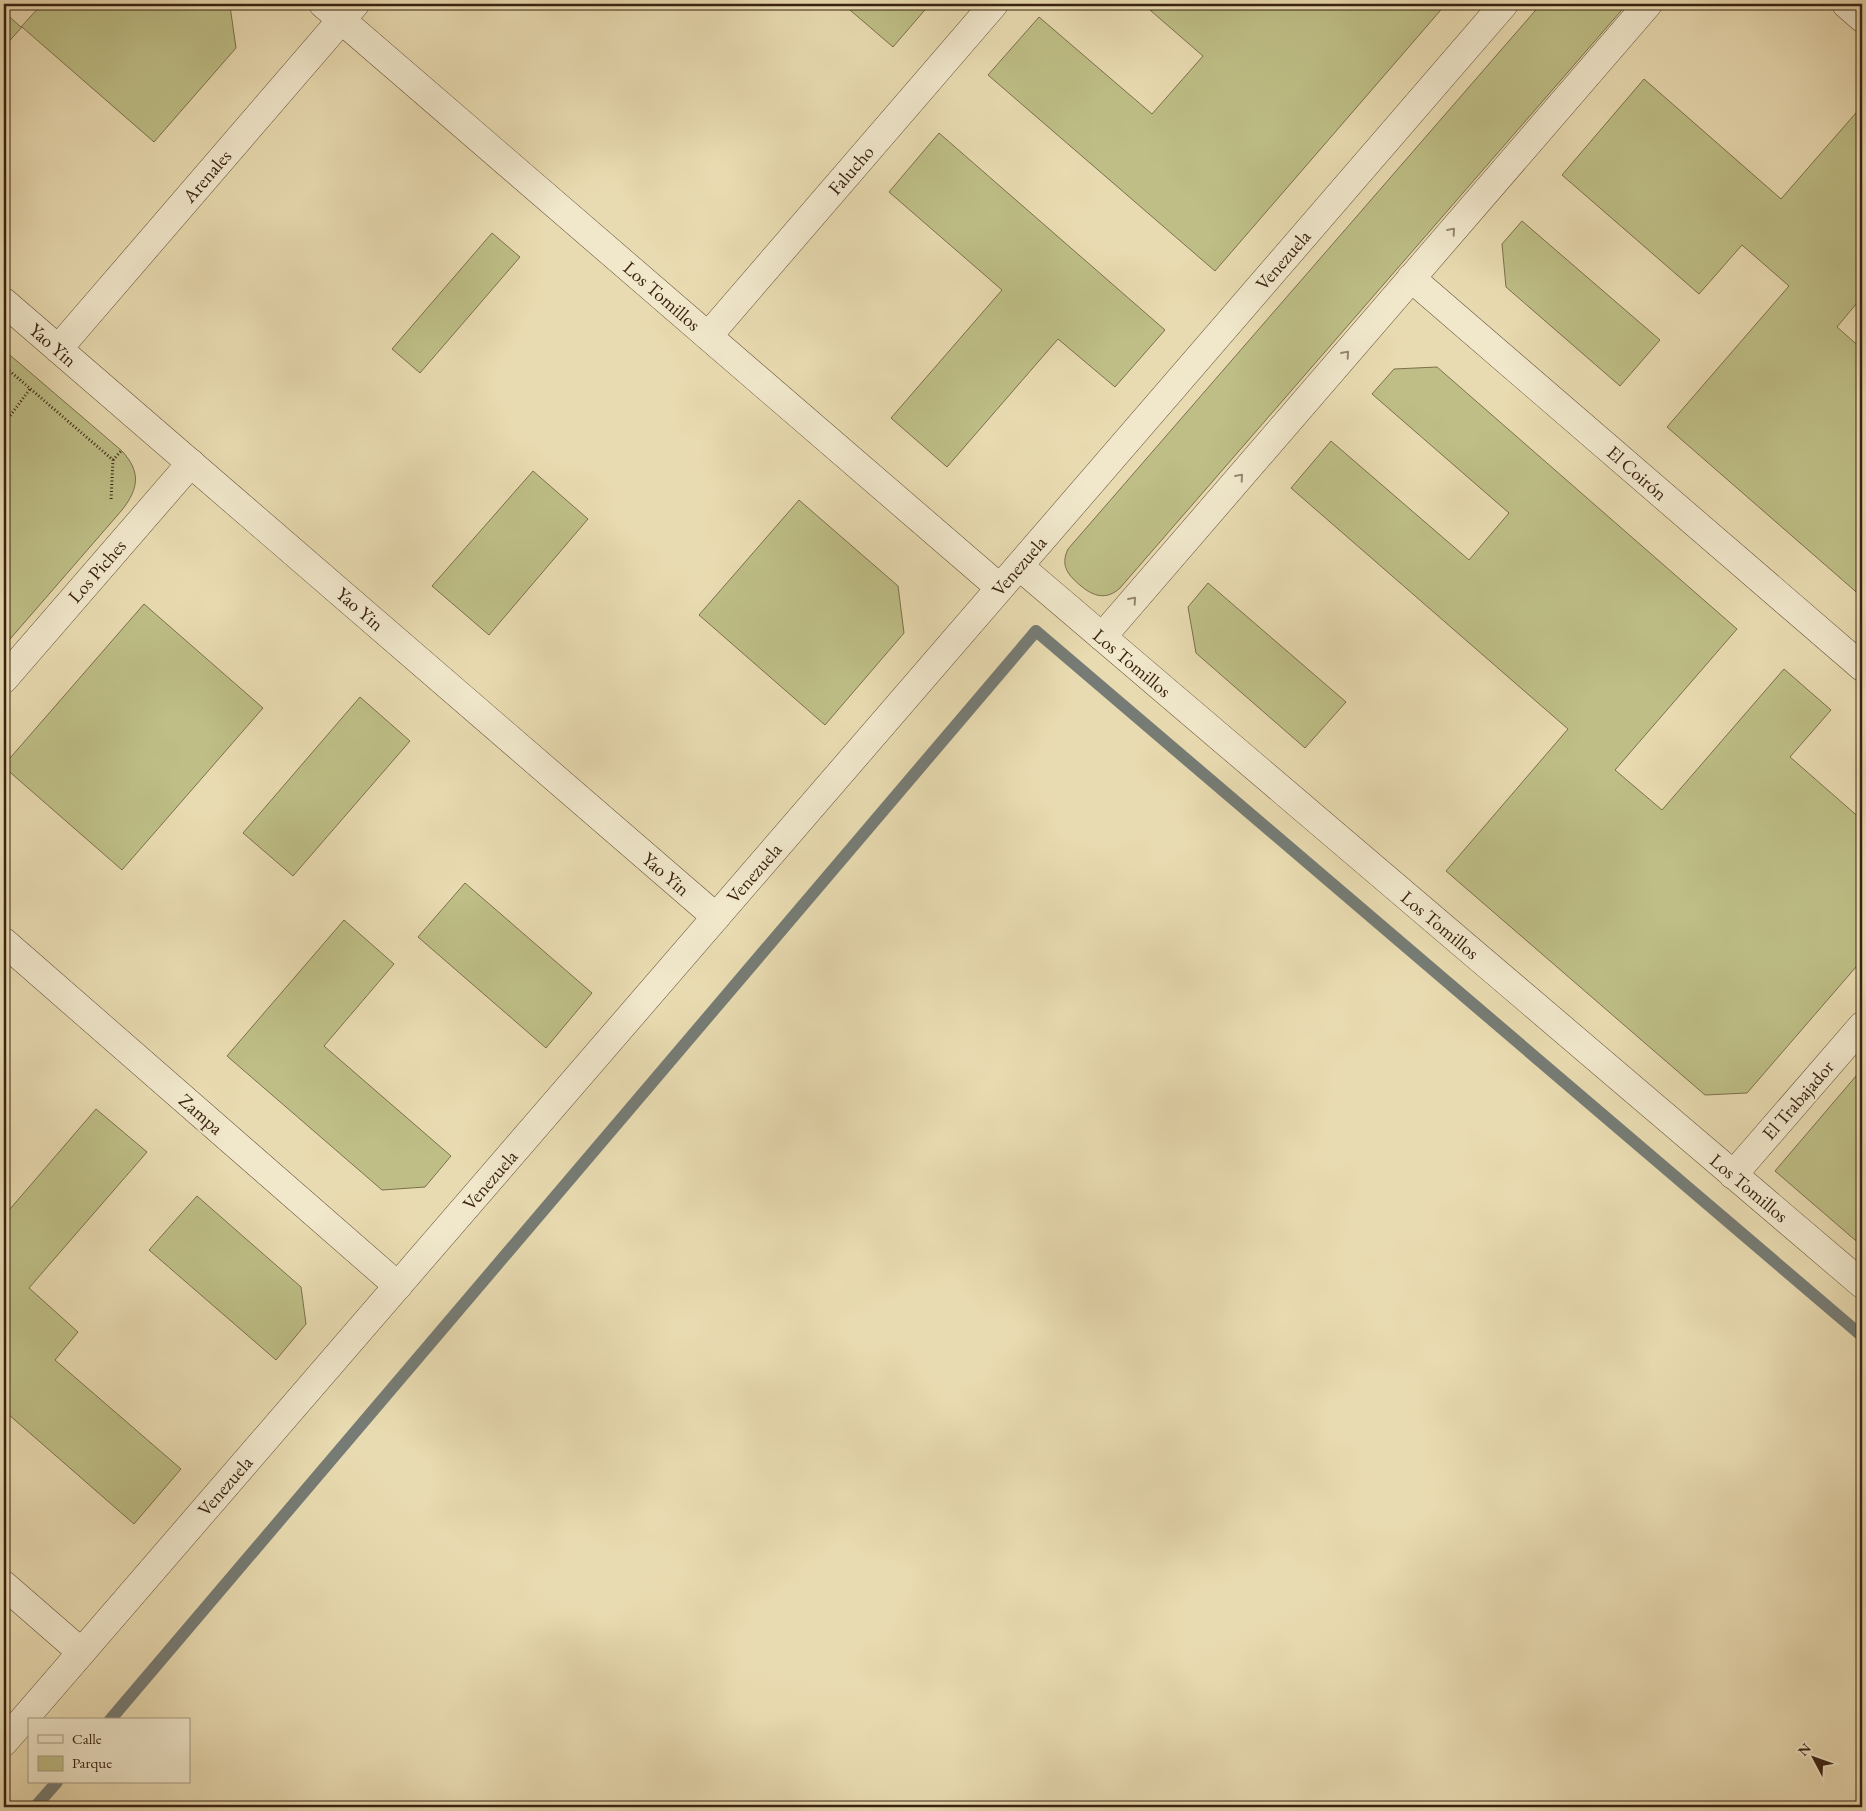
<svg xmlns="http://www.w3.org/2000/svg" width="1866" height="1811" font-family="'EB Garamond',serif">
  <rect width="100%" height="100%" fill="#e9dbb1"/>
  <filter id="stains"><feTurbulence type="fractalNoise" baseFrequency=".004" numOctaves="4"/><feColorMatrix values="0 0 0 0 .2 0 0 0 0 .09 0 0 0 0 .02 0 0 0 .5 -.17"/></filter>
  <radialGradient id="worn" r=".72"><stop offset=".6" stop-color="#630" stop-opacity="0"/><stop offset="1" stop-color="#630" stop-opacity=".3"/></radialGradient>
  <path fill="#bebe86" stroke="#7c704c" d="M42,4H228L230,6L236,48L154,142L22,27L4,47V12L21,27Z
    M843,4H930L893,47Z
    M1143,4H1446L1215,271L988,75L1039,17L1152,114L1203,56Z
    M1541,4H1627L1120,588C1107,600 1094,597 1081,586C1068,575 1060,566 1068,549Z
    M1644,79L1781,199L1862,106V297L1837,327L1862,349V597L1667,427L1789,286L1742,245L1699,294L1562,175Z
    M939,133L1165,330L1115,387L1058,339L947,467L891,418L1002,290L889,192Z
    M1522,221L1660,340L1620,386L1506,287L1502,244Z
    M492,233L520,257L420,373L392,349Z
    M4,350L122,451C141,472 139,488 122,510L4,646Z
    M1437,367L1737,629L1615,770L1662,810L1784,669L1831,710L1790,757L1862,820V960L1747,1093L1705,1095L1446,871L1568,729L1291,488L1331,441L1469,560L1509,513L1372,394L1394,369Z
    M533,471L588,519L489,635L432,586Z
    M799,500L898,586L904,633L825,725L699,615Z
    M1208,583L1346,702L1305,748L1196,653L1188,607Z
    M144,604L263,708L122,870L4,767V765Z
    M360,697L410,741L293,876L243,833Z
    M465,883L592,993L546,1048L418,937Z
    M344,920L394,964L324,1046L451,1156L425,1187L382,1190L227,1056Z
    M1862,1069V1246L1775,1171Z
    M96,1109L147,1152L29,1288L78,1332L55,1360L181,1469L134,1524L8,1414L4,1418V1216Z
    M197,1196L301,1287L306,1324L276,1360L149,1250Z"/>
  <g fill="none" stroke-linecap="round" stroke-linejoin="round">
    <path stroke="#767c75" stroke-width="12" d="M110,1720L1036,631L1862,1336
      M35,1807L57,1782"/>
    <g stroke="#655039" stroke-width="29">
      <path id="minor" d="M1846,4L1862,18
        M1411,278L1862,667
        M4,302L716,917
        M708,336L994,4
        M58,349L355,4
        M1019,566L1862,1284
        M1102,637L1648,4
        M4,679L191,463
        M4,942L398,1286
        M1733,1175L1862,1026
        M4,1585L81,1652"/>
    </g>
    <g stroke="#655039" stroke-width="29">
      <path id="tertiary" d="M323,4L1000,588
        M4,1742L1504,4"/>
    </g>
    <path stroke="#392211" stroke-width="3" stroke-dasharray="1 2.5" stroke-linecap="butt" d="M4,366L113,460L111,500
      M4,424L30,389
      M113,460L121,451"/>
    <use href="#minor" stroke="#f1e8cc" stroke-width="28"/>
    <use href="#tertiary" stroke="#f1e8cc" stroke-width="28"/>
  </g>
  <defs><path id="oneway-chevron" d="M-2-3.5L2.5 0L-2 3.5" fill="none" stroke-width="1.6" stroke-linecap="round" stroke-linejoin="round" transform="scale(1.25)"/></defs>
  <g stroke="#95856e">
    <use href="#oneway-chevron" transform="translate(1452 231) rotate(-49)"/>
    <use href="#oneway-chevron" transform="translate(1346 354) rotate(-49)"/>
    <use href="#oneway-chevron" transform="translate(1240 477) rotate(-49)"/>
    <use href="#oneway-chevron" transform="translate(1133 600) rotate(-49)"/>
  </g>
  <g text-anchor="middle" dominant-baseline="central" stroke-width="4.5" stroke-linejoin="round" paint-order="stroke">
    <g font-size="19" fill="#392211" stroke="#f1e8cc">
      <text transform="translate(851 170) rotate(-49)">Falucho</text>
      <text transform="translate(207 176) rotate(-49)">Arenales</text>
      <text transform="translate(1283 260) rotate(-49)">Venezuela</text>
      <text transform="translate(662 296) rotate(41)">Los Tomillos</text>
      <text transform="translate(53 345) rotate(41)">Yao Yin</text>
      <text transform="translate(1637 473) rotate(41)">El Coirón</text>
      <text transform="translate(1019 566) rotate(-49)">Venezuela</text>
      <text transform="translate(97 571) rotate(-49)">Los Piches</text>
      <text transform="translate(360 609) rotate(41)">Yao Yin</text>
      <text transform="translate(1132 663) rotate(40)">Los Tomillos</text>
      <text transform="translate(754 873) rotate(-49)">Venezuela</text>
      <text transform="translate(666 874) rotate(41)">Yao Yin</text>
      <text transform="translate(1440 925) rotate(40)">Los Tomillos</text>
      <text transform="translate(1798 1100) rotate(-49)">El Trabajador</text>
      <text transform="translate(201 1114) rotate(41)">Zampa</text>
      <text transform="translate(490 1180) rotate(-49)">Venezuela</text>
      <text transform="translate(1749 1188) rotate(40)">Los Tomillos</text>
      <text transform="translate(225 1486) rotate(-49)">Venezuela</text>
    </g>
  </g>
  <rect width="1866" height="1811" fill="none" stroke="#e9dbb1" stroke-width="20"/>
  <rect x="5" y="5" width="1856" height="1801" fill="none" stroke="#392211" stroke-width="2.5"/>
  <rect x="10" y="10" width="1846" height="1791" fill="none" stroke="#392211"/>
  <rect x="28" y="1718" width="162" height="65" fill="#f1e8cc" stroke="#a79981"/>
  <rect x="38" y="1735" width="25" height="8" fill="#f1e8cc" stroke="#a79981"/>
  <text x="72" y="1744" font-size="15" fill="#392211">Calle</text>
  <rect x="38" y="1756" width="25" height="15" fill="#bebe86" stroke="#a79981"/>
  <text x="72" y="1768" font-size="15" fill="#392211">Parque</text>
  <g transform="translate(1814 1758) rotate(311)" stroke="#f1e8cc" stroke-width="4" paint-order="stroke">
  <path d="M0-4L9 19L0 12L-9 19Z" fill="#392211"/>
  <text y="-8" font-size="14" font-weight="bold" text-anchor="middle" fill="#392211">N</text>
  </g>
  <rect width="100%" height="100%" filter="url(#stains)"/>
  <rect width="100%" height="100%" fill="url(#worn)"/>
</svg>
